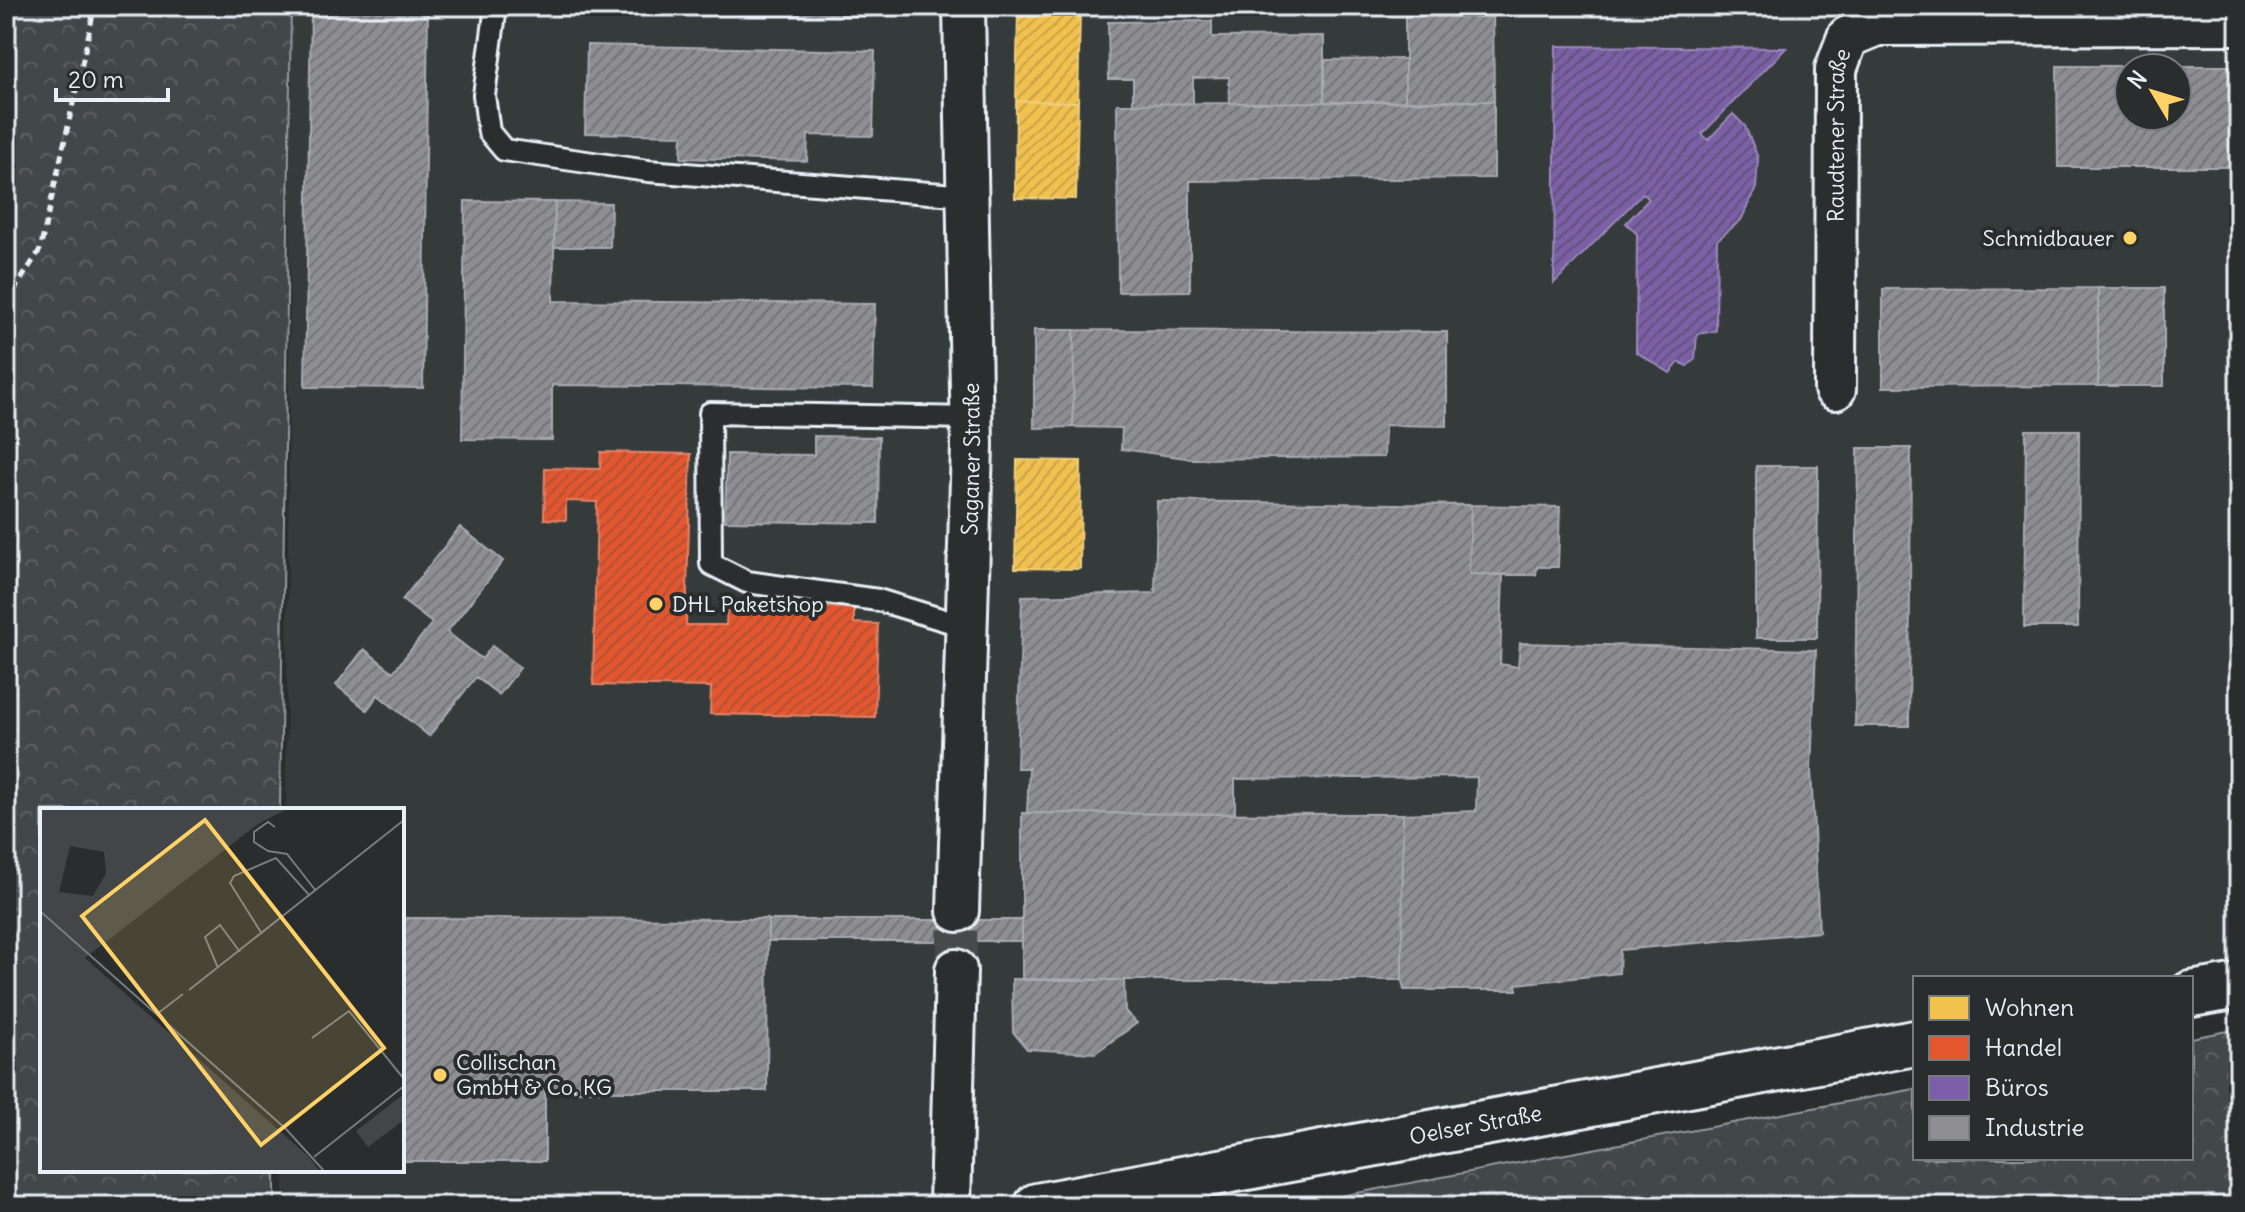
<svg xmlns="http://www.w3.org/2000/svg" width="2245" height="1212" font-family="Delius,sans-serif">
  <defs>
    <pattern id="forest-crowns" width="20" height="18" patternUnits="userSpaceOnUse" patternTransform="scale(2)"><rect width="20" height="18" fill="#424648"/><path d="M2 6a3 3 0 1 1 6 0M12 15a3 3 0 1 1 6 0" fill="none" stroke="#5d6163"/></pattern>
    <pattern id="homes-hatch" width="6" height="6" patternUnits="userSpaceOnUse" patternTransform="scale(2)"><rect width="6" height="6" fill="#f2c14e"/><path d="M-1 1l2-2M0 6l6-6M5 7l2-2" fill="none" stroke="#c7a34d"/></pattern>
    <pattern id="shops-hatch" width="6" height="6" patternUnits="userSpaceOnUse" patternTransform="scale(2)"><rect width="6" height="6" fill="#e4572e"/><path d="M-1 1l2-2M0 6l6-6M5 7l2-2" fill="none" stroke="#ad5238"/></pattern>
    <pattern id="offices-hatch" width="6" height="6" patternUnits="userSpaceOnUse" patternTransform="scale(2)"><rect width="6" height="6" fill="#7b5ea7"/><path d="M-1 1l2-2M0 6l6-6M5 7l2-2" fill="none" stroke="#5e5274"/></pattern>
    <pattern id="industry-hatch" width="6" height="6" patternUnits="userSpaceOnUse" patternTransform="scale(2)"><rect width="6" height="6" fill="#8d8d92"/><path d="M-1 1l2-2M0 6l6-6M5 7l2-2" fill="none" stroke="#747579"/></pattern>
  </defs>
  <rect width="100%" height="100%" fill="#2a2d2e"/>
  <filter id="ink" filterUnits="userSpaceOnUse"><feTurbulence type="fractalNoise" baseFrequency=".0125" numOctaves="2"/><feDisplacementMap in="SourceGraphic" scale="16" xChannelSelector="R" yChannelSelector="G"/><feConvolveMatrix kernelMatrix="1 2 1 2 8 2 1 2 1" color-interpolation-filters="sRGB"/></filter>
  <g filter="url(#ink)">
    <path fill="#363a3b" fill-rule="evenodd" d="M292,6H2239V977L1915,978V1043L1113,1206H284V1170H402V810H286ZM2129,68H2177V116H2129Z"/>
    <path fill="url(#forest-crowns)" stroke="#959ca0" stroke-width="2" d="M6,6H291L280,810H42V1170H275V1206H6Z
      M2239,1029V1206H1287L1915,1089V1158H2191V1038Z"/>
    <path fill="url(#homes-hatch)" stroke="#efcf81" stroke-width="2" d="M1018,13H1080L1078,102L1016,101Z
      M1016,101L1078,102L1076,199L1015,198Z
      M1017,460L1081,461L1080,569L1015,568Z"/>
    <path fill="url(#shops-hatch)" stroke="#e5856b" stroke-width="2" d="M601,452L691,454L686,625H726L727,605L854,608V623L878,624L875,717L710,714L711,687L593,685L597,502L566,501V520L544,519L545,468L600,469Z"/>
    <path fill="url(#offices-hatch)" stroke="#9c8abf" stroke-width="2" d="M1556,46L1786,48L1702,134L1708,140L1733,114L1745,126L1758,158L1756,188L1741,220L1717,240L1716,331L1697,334L1695,359L1687,366L1679,362L1670,373L1636,352L1637,234L1626,223L1649,199L1643,193L1554,283Z"/>
    <path fill="url(#industry-hatch)" stroke="#a8abb1" stroke-width="2" fill-rule="evenodd" d="M311,6H428L423,388L305,387Z
      M541,6H870V16L541,14Z
      M1405,6H1493L1494,101H1405Z
      M1212,21V37L1324,36V102L1230,103L1229,77L1193,78V103L1133,104V79H1109L1108,22Z
      M587,45L875,51L873,136L808,135L807,161L681,158L682,135L585,133Z
      M1405,59V101L1324,102L1325,60Z
      M2057,66H2239V167H2058ZM2129,68H2177V116H2129Z
      M1494,101V178L1190,181V291L1118,292L1117,104Z
      M465,201L555,202L553,301L875,304L873,388L552,385V440L462,439Z
      M555,202L611,203L610,247H554Z
      M2098,288V386L1883,387V289Z
      M2098,288H2164V386H2098Z
      M1034,330H1074L1073,427L1034,428Z
      M1074,330L1447,332V426L1385,425L1384,457L1193,459L1121,449L1122,428L1073,427Z
      M2026,430H2079L2078,627H2024Z
      M814,436L879,437L878,523L725,521L727,454L814,455Z
      M1858,448H1911L1909,726H1855Z
      M1756,466H1818L1817,638H1756Z
      M1157,501L1471,505L1469,574L1503,575L1500,664L1518,667L1520,643L1816,650L1811,769L1819,932L1620,950L1619,973L1517,984V990H1404L1402,980L1403,814L1476,811L1477,777L1235,779V814L1027,813L1029,768H1017L1022,596L1155,593Z
      M1471,505L1560,507L1558,567H1537L1536,575L1469,574Z
      M460,527L503,561L447,632L482,659L492,646L520,668L499,695L476,677L429,736L378,695L367,710L336,685L364,649L393,672L432,623L402,600Z
      M1022,813L1403,814L1402,980H1022Z
      M402,918L768,919L767,1091H545V1161H402Z
      M768,920H1022V941H768Z
      M1012,979L1124,980L1125,1011L1137,1023L1095,1053L1027,1049L1013,1032Z"/>
    <g fill="none" stroke-linecap="round" stroke-linejoin="round">
      <path stroke="#464a4c" stroke-width="40" stroke-dasharray="40 20" stroke-linecap="butt" d="M956,970L958,911"/>
      <g stroke="#e8f1f8" stroke-width="26">
        <path id="lane" d="M496,6L484,95L489,132L504,150L648,171L968,196
          M967,627L878,600L747,582L711,564L710,413L971,418"/>
      </g>
      <g stroke="#e8f1f8" stroke-width="46">
        <g id="street">
          <path id="s1" d="M1835,389L1836,69L1848,37L1877,25L2239,24"/>
          <path id="s2" d="M958,911L972,446L964,6"/>
          <path d="M950,1206L956,970"/>
        </g>
      </g>
      <g stroke="#e8f1f8" stroke-width="50">
        <g id="secondary">
          <path d="M2191,994L2239,986"/>
          <path id="s3" d="M1037,1206L1915,1043"/>
        </g>
      </g>
      <path stroke="#e8f1f8" stroke-width="5" stroke-dasharray="8 6" stroke-linecap="butt" d="M6,303L40,250L95,6"/>
      <use href="#lane" stroke="#2a2d2e" stroke-width="20"/>
      <use href="#street" stroke="#2a2d2e" stroke-width="40"/>
      <use href="#secondary" stroke="#2a2d2e" stroke-width="44"/>
    </g>
  </g>
  <g fill="#ffd166" stroke="#2a2d2e" stroke-width="3">
    <circle cx="2130" cy="238" r="8"/>
    <circle cx="656" cy="604" r="8"/>
    <circle cx="440" cy="1075" r="8"/>
  </g>
  <g text-anchor="middle" dominant-baseline="central" stroke-width="8" stroke-linejoin="round" paint-order="stroke">
    <g font-size="22" fill="#e8f1f8" stroke="#2a2d2e">
      <text stroke="none"><textPath href="#s1" startOffset="254">Raudtener Straße</textPath></text>
      <text stroke="none"><textPath href="#s2" startOffset="452">Saganer Straße</textPath></text>
      <text stroke="none"><textPath href="#s3" startOffset="446">Oelser Straße</textPath></text>
    </g>
    <g font-size="22" fill="#e8f1f8" stroke="#2a2d2e" text-anchor="start">
      <text x="2114" y="238" text-anchor="end">Schmidbauer</text>
      <text x="672" y="604">DHL Paketshop</text>
      <text x="456" y="1062">Collischan<tspan x="456" dy="25">GmbH &amp; Co. KG</tspan></text>
    </g>
  </g>
  <g transform="translate(40 808)">
    <rect width="364" height="364" fill="#2a2d2e"/>
    <path d="M0,0H249L218,16L45,150L269,349L280,364H0ZM30,38L64,44L66,65L53,88L19,84ZM364,286V312L328,339L316,323Z" fill="#424648" fill-rule="evenodd"/>
    <path fill="none" stroke="#767b7f" stroke-width="2" d="M235,19L228,14L214,24V34L228,43L247,46L276,83M0,103L246,321L285,364M222,126L190,75L194,68L236,50L270,88M178,160L165,129L180,117L200,144M149,182L364,12M117,206L143,186M272,230L309,203L364,271M274,349L364,278"/>
    <path fill="#ffd166" fill-opacity="0.15" stroke="#ffd166" stroke-width="4" d="M165,12L344,240L221,337L42,108Z"/>
    <rect width="364" height="364" fill="none" stroke="#e8f1f8" stroke-width="4"/>
  </g>
  <rect width="2245" height="1212" fill="none" stroke="#2a2d2e" stroke-width="32"/>
  <rect x="16" y="16" width="2213" height="1180" fill="none" stroke="#e8f1f8" stroke-width="3" filter="url(#ink)"/>
  <rect x="1913" y="976" width="280" height="184" fill="#2a2d2e" stroke="#767b7f" stroke-width="2"/>
  <rect x="1929" y="996" width="40" height="24" fill="#f2c14e" stroke="#767b7f" stroke-width="2"/>
  <text x="1985" y="1016" font-size="24" fill="#e8f1f8">Wohnen</text>
  <rect x="1929" y="1036" width="40" height="24" fill="#e4572e" stroke="#767b7f" stroke-width="2"/>
  <text x="1985" y="1056" font-size="24" fill="#e8f1f8">Handel</text>
  <rect x="1929" y="1076" width="40" height="24" fill="#7b5ea7" stroke="#767b7f" stroke-width="2"/>
  <text x="1985" y="1096" font-size="24" fill="#e8f1f8">Büros</text>
  <rect x="1929" y="1116" width="40" height="24" fill="#8d8d92" stroke="#767b7f" stroke-width="2"/>
  <text x="1985" y="1136" font-size="24" fill="#e8f1f8">Industrie</text>
  <g transform="translate(2153 92) rotate(308)"><circle r="38" fill="#2a2d2e" stroke="#767b7f" stroke-width="2"/>
  <path d="M0-6L14 30L0 20L-14 30Z" fill="#ffd166"/>
  <text y="-12" font-size="22" font-weight="bold" text-anchor="middle" fill="#e8f1f8">N</text>
  </g>
  <path d="M56 88v12h112v-12" fill="none" stroke="#e8f1f8" stroke-width="4"/>
  <text x="68" y="88" font-size="24" fill="#e8f1f8" stroke="#2a2d2e" stroke-width="6" paint-order="stroke">20 m</text>
</svg>
